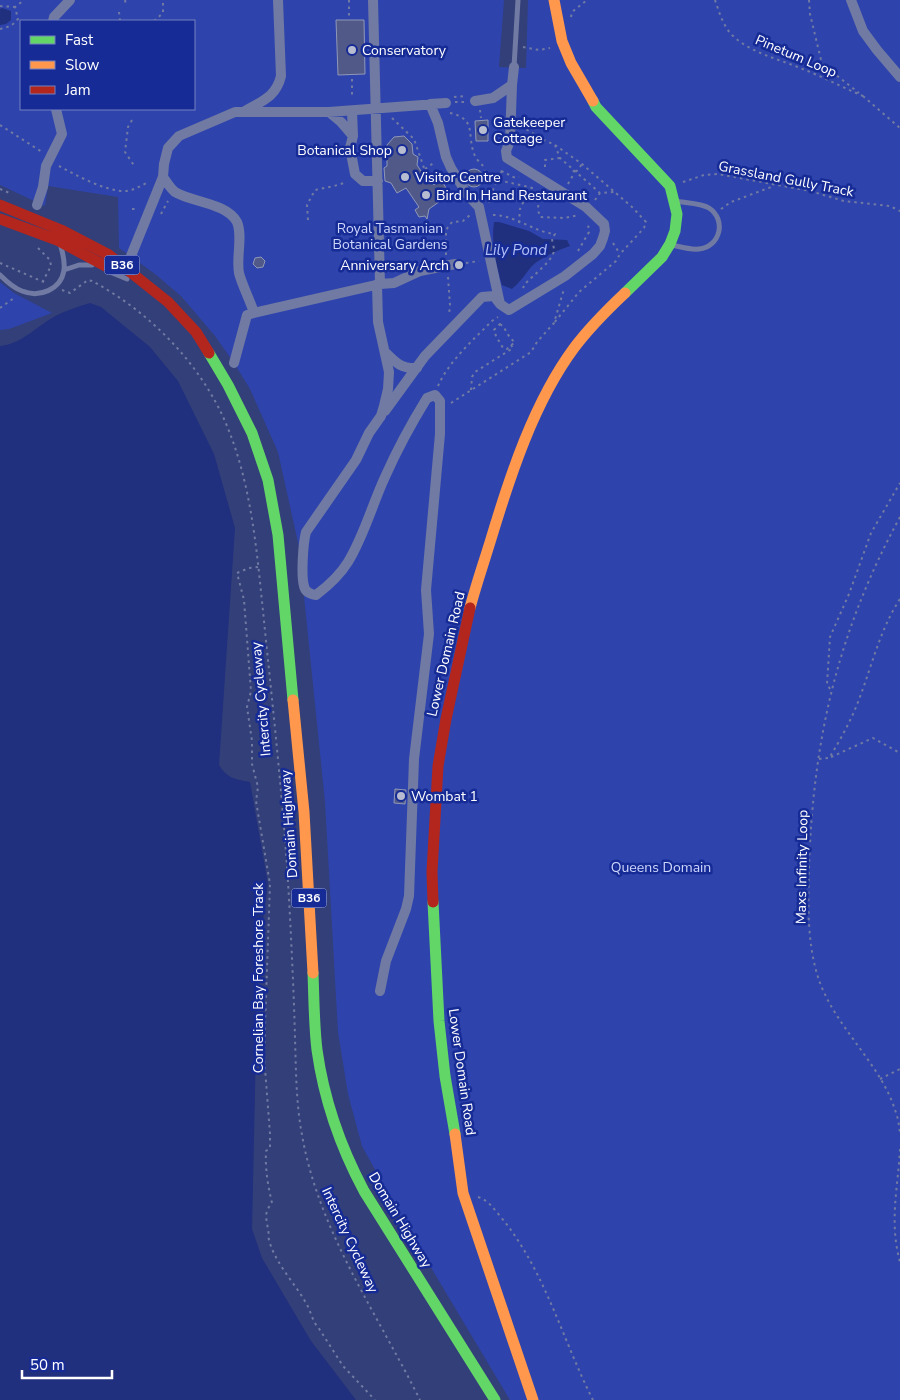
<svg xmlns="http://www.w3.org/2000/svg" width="900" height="1400" font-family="'Nunito Sans',sans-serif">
  <rect width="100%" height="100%" fill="#333f78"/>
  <path fill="#2e44ac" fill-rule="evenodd" d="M0,0H504L499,67L526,68L528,0H900V1400H510L402,1219L362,1146L348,1094L338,1032L325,802L299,547L278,452L250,389L234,363L215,336L181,296L155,274L119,248L118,197L48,186L45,206L0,185ZM21,21H194V109H21Z
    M0,282L14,293L52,313L9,329L0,330Z"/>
  <path fill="#202f7e" d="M2,8L11,11V20L6,24L0,25V9Z
    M494,222H499L529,231L543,239L567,240L570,246C560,249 538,259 531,267C525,275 520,282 512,289L502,285C496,265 491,243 494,222Z
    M90,303L101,307L150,347L178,381L214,454L235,528L219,765C228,779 235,779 250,782L268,884L258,956L252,1229L262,1258L311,1341L356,1400H0V346C21,344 35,328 52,318C64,311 77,307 90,303Z"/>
  <path fill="#505987" stroke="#9098b8" d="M336,20H364L365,74L338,75Z
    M488,120V141H476L475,121Z
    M404,136L412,144L413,154L418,157L417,165L421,171L425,174L434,185L441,180L450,194L429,209L427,219L425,216L419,217L415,210L419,207L406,188L397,193L391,183L385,181L384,168L387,166V145L394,137Z
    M465 178a9 9 0 1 1 18 0a9 9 0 1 1-18 0Z
    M261,257L265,261L263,267L257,268L253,264L255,258Z
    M395,789L406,790L405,804L394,803Z"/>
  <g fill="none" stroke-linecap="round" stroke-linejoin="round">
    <path stroke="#717aa3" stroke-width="2" stroke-dasharray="2.5 4" stroke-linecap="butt" d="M125,0L126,5
      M349,0V16
      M715,0C719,12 723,25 731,34C750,53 776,58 800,68C821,76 842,87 863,96
      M809,0L810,14L822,64L859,93
      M0,6L15,7
      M119,12L120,21
      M571,17L572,12L587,0
      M154,21L163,13V0
      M0,29L11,26L18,19L15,7L24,0
      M523,47L539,50L550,48
      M352,79V98
      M863,96L900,128
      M454,97L466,96
      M455,102H465
      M480,110L481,118
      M450,113C478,119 466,136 475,156C477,161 482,163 484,168C486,173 485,174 489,178L529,187L535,189
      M392,118L414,139L424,168L430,173L440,176L447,184
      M132,120L128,127L125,152L135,167
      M0,125L42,152
      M521,126L544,140L555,145L582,164L632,207L646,222L644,228L620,254L616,261L579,292L554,323
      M555,145L560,158L600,193L615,192
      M59,166C76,175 106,192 126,191C134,190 141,186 148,182
      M545,167V160L560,158
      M425,169L435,162
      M501,171C507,173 510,176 516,178L519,177
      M576,172L582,164
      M683,182L704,175L718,174L810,191L844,201L890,206L900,211
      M568,184L572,177L574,170
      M0,189L12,194
      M539,192L538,210L540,217L564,218L579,215
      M595,200L600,193
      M489,203L491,194L503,168
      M132,209H138
      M721,209L731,202L774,186
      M161,214L168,201
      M493,215C515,215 534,232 555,234L552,238C552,242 554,247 554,250C554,260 532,276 525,284L523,288
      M308,220L307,205L315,190L334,186L347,182
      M519,223C520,218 519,213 520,209C522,204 526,196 530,193L529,187
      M613,243L620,254
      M38,248L50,260L51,266L43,281
      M578,251L589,232L588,224
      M446,255V230L452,222L463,221L470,215
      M0,263L46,283
      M466,263L479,261
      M448,277L450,305L449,315
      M62,290L70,293L88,280L92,281C148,311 198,361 224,419C252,482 257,554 264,621C274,719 285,818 290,917C292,957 294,998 295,1038C296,1070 296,1103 302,1135C319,1232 377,1313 420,1400
      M0,308L14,298
      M500,324C507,329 507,337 515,342L507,349L503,348L496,336L494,330Z
      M438,386C449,361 473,340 492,321L498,317
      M471,390L472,377L475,372L513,348L511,345
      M451,403L531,352L537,342L554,323L564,289
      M900,517C838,631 813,739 809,868C808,903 807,943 818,977C833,1025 881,1064 895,1110C898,1117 899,1125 900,1133
      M258,567L249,568L237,573L244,600L251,691L247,707L252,741V764L258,787L256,801L270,884L264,1055L270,1134V1148L266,1151C265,1169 268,1186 272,1203C264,1212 266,1218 268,1229C269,1232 268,1236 269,1240C275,1263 294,1282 306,1303C311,1311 312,1321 318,1327L343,1366L375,1400
      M830,689L827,684L830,637L849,594L871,533L900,483
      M831,757L873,738L900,753
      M819,759L829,758C838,744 846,729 853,714C870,676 877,634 900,599
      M880,1079L900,1069
      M900,1149C898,1188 889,1222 900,1262
      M478,1197C488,1200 493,1208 500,1216C545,1270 562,1339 593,1400"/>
    <path stroke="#717aa3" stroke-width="5" d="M514,67L518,0
      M672,245C681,247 690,250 699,249C720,247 727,220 709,208C701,203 685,203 675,201
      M64,270L79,265H92
      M110,272L127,279
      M0,275C6,281 13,288 22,291C39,298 61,290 64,270C65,262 63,254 61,247"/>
    <path stroke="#717aa3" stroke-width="10" d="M851,0L863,31L877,50L900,77
      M53,21L54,17L70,0
      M475,101L493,98L512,85L514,67
      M446,103L430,104L438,123L446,157L451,168L467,194L479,207L500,304L509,310L565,276L593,254L600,246L603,238L605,231L604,224L586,207L507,158L506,151L510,141L512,85
      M245,111C262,101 276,97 281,76L278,0
      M329,112L341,122L353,136L352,111
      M353,136L350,148L355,174L363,181H378
      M163,177C167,182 170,188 175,192C191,202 227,203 237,222C243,236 236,258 239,273C242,285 250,300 254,313L380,284L373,0
      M37,205L43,187L46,166L62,134L56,109
      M131,256L163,177L164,164L168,148L179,136L235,112H329L436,104
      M377,284L378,322L389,372L388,389L384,406L381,416L369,433L356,460L306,532C303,543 301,576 304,586C305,592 310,594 316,595C328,586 340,575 348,562C364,536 372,505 385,477C397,450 411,424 427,398L435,395L440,401V434L426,590L429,634L414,759L409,896L406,909L386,961L380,991
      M380,284L394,283L420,271L455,264
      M385,352C395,362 401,369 417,368
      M234,363L247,315L254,313
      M385,411L425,356L482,297L494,296L500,304"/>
    <path stroke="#63d668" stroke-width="11" d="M593,101L596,107L670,186L677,214L675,231L670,244L662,257L625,293
      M209,353L228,385L252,433L268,480L278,535L293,700
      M433,902L439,1021L445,1076L455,1134
      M313,973C314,999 314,1025 317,1050C324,1100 340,1146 364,1191L495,1400"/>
    <path stroke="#ff974d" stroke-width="11" d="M554,0L562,41L571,63L593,101
      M470,608C476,585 484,562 491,539C510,476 534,402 574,348C589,328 607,310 625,293
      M293,700L304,812L313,973
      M455,1134L463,1193L533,1400"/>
    <path stroke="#b3261e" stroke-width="11" d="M0,205L61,230L109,255L168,302L196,332L209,353
      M0,219L57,240L111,269
      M433,902L432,872L438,766L446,719L470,608"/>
  </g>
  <g fill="#b8bcd0" stroke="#162b95" stroke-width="2">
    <circle cx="352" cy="50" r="5"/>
    <circle cx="483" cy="130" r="5"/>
    <circle cx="402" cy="150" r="5"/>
    <circle cx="405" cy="177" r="5"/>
    <circle cx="426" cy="195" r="5"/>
    <circle cx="459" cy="265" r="5"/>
    <circle cx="401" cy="796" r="5"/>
  </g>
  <g text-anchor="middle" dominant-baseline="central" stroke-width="5" stroke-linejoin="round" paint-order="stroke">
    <g fill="#162b95" stroke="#b9bfdf" stroke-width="1">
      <rect x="104.5" y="255.5" width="35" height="19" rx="4"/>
      <rect x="291.5" y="888.5" width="35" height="19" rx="4"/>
    </g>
    <g font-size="12" font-weight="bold" fill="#fff">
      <text x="122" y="265">B36</text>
      <text x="309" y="898">B36</text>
    </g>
    <g font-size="14" fill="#fff" stroke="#162b95" text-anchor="start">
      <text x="362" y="50">Conservatory</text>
      <text x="493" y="122">Gatekeeper<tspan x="493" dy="16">Cottage</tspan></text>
      <text x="392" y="150" text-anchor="end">Botanical Shop</text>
      <text x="415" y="177">Visitor Centre</text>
      <text x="436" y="195">Bird In Hand Restaurant</text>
      <text x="449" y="265" text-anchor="end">Anniversary Arch</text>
      <text x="411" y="796">Wombat 1</text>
    </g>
    <g font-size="14" fill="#fff" stroke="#162b95">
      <text transform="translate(796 56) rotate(23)">Pinetum Loop</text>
      <text transform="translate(786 179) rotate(11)">Grassland Gully Track</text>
      <text transform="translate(446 654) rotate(-77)">Lower Domain Road</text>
      <text transform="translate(261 699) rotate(-95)">Intercity Cycleway</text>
      <text transform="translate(289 824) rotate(-94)">Domain Highway</text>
      <text transform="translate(802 867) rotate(-89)">Maxs Infinity Loop</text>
      <text transform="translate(258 978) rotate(-90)">Cornelian Bay Foreshore Track</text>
      <text transform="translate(462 1072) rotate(82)">Lower Domain Road</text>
      <text transform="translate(400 1220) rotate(59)">Domain Highway</text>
      <text transform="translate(350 1240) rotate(65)">Intercity Cycleway</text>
    </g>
    <g font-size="14" fill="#ced6fc" stroke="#162b95">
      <text x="390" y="228">Royal Tasmanian<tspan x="390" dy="16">Botanical Gardens</tspan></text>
      <text x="661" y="867">Queens Domain</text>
    </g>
    <g font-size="15" font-style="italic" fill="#b3c0f8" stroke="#162b95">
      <text x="516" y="250">Lily Pond</text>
    </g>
  </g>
  <rect x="20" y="20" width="175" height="90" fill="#162b95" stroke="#7380bf"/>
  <rect x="30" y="36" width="25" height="8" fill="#63d668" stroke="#7380bf"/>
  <text x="65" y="45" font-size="15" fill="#ffffff">Fast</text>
  <rect x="30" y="61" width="25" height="8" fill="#ff974d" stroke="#7380bf"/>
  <text x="65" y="70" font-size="15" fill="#ffffff">Slow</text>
  <rect x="30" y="86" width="25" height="8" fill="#b3261e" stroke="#7380bf"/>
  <text x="65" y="95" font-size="15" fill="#ffffff">Jam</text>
  <path d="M22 1370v8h90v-8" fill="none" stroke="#ffffff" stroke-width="2.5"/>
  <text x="30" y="1370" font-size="15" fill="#ffffff" stroke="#162b95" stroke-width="4" paint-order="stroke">50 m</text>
</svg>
